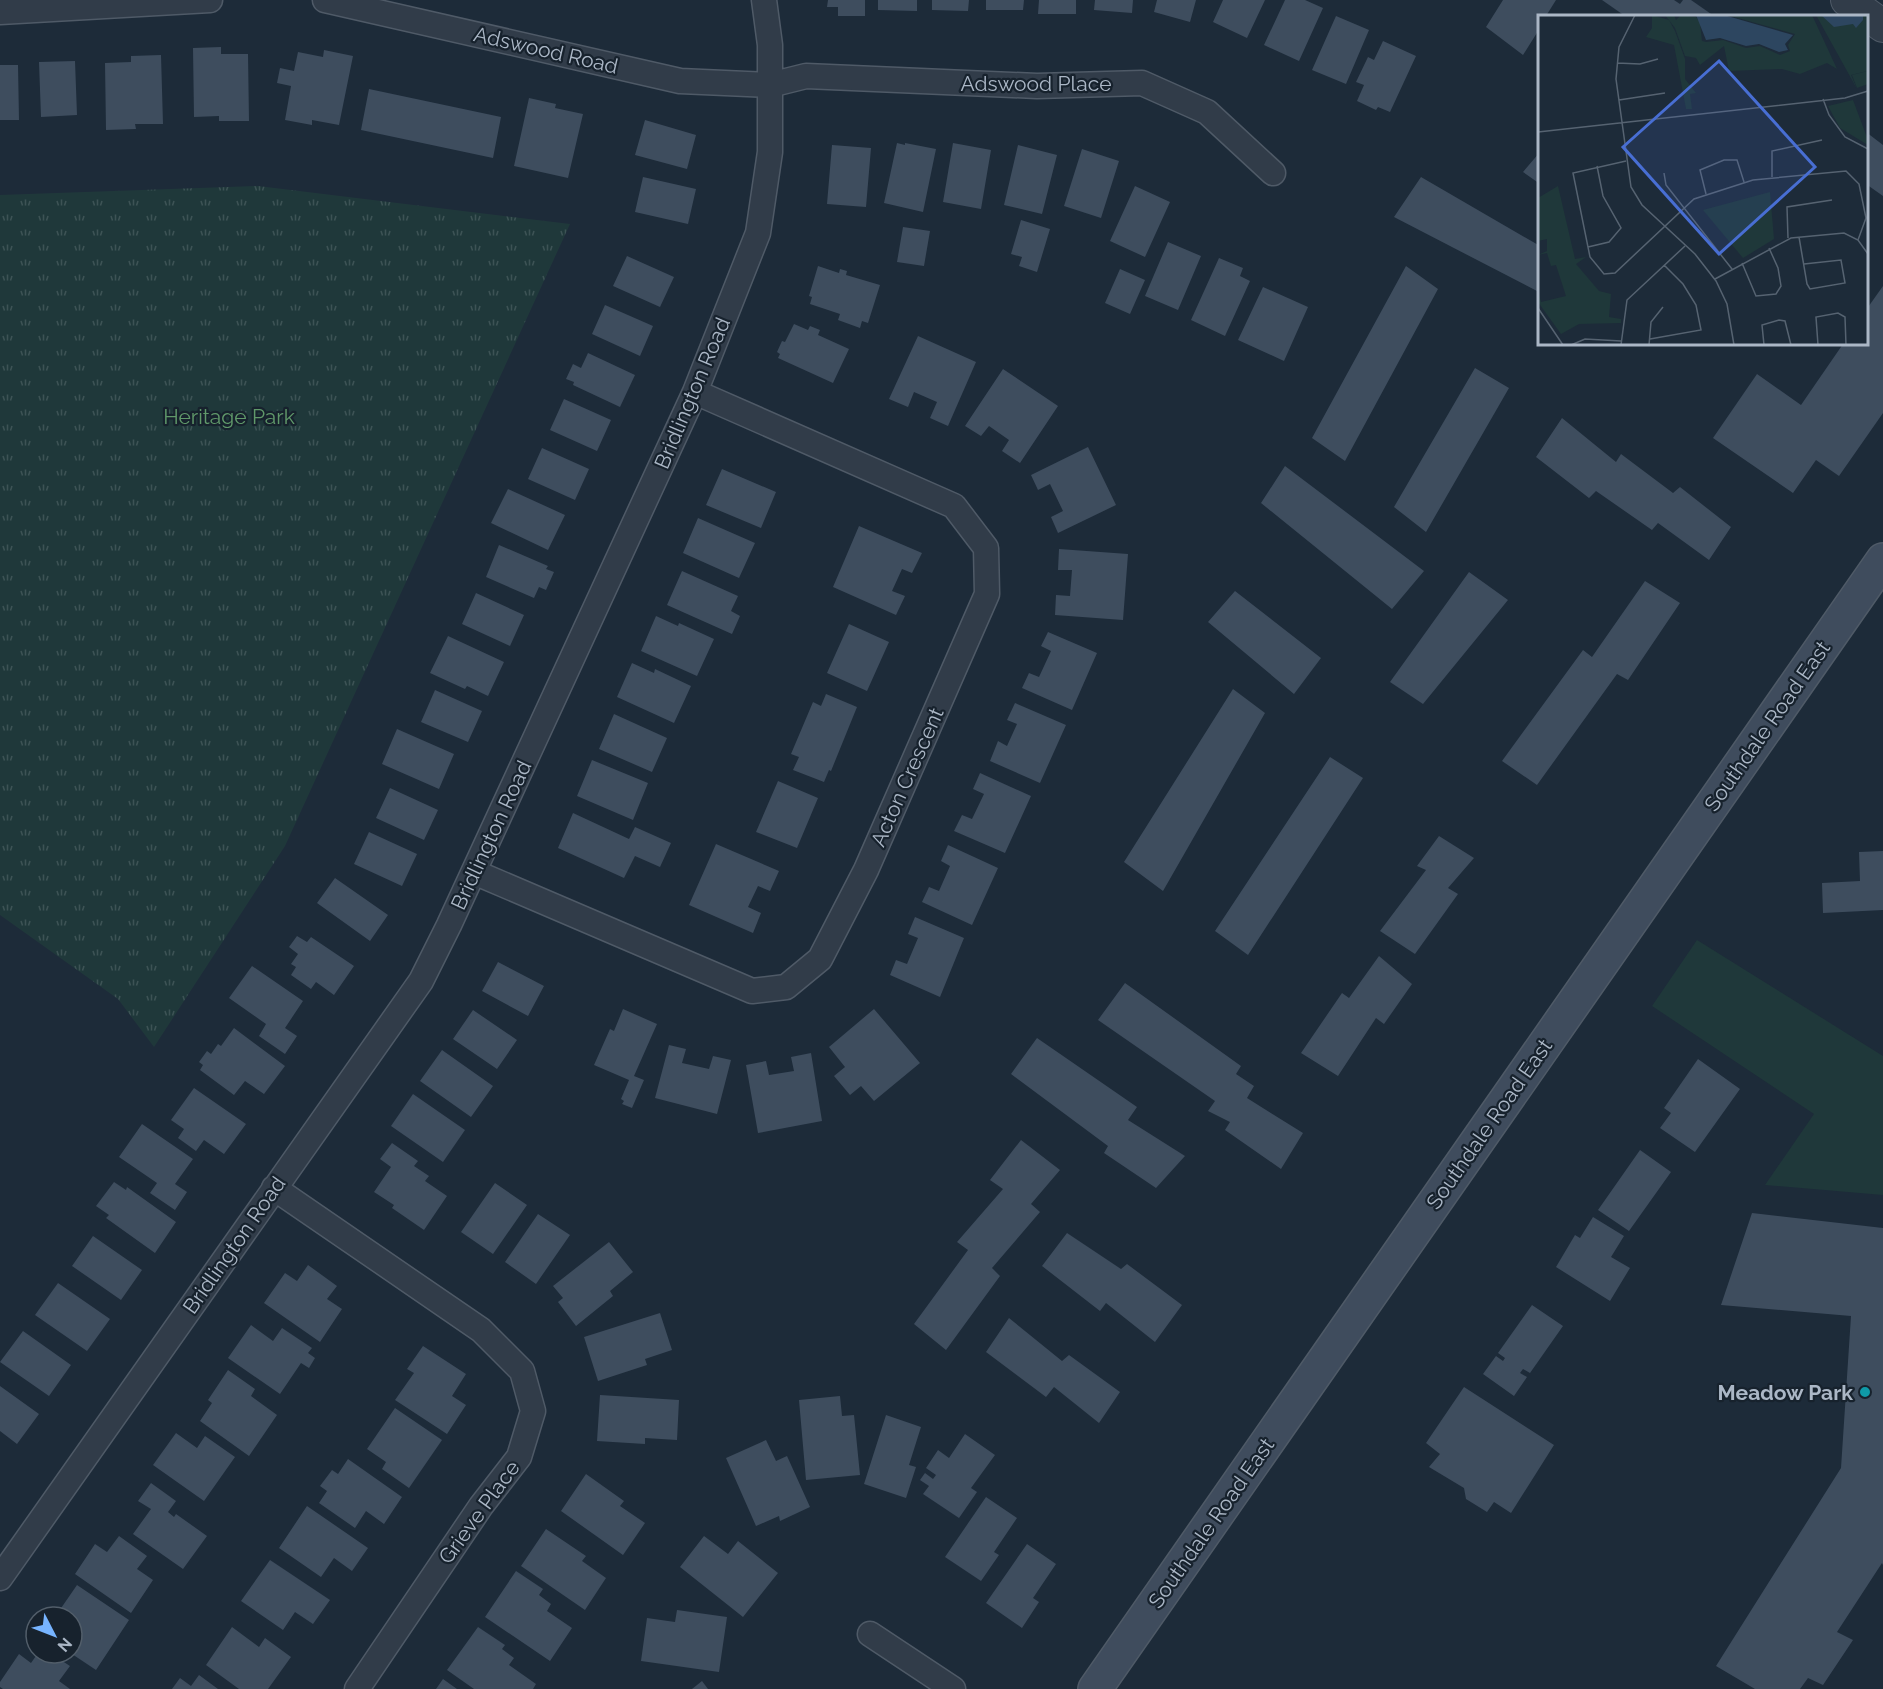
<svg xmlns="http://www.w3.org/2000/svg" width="1883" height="1689" font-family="Raleway,sans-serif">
  <defs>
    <pattern id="park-tufts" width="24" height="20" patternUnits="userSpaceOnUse" patternTransform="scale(1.5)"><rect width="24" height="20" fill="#1f383a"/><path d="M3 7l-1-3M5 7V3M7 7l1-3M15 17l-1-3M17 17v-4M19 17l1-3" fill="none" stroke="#3d5355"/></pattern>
  </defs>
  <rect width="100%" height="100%" fill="#1d2b39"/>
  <path fill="#1f383a" d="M1697,940L1883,1056V1195L1765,1185L1814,1114L1652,1006Z"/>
  <path fill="url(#park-tufts)" d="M258,186L570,224L285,846L154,1047L118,999L0,915V195Z"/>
  <path fill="#3e4d5e" d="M828,0H865V16H838V7H827Z
    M878,0H917V11L878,10Z
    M932,0H969L968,11L932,10Z
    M986,0H1024L1023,10H986Z
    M1039,0H1076V14H1038Z
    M1095,0H1133L1132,13L1094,10Z
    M1157,0H1196L1190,22L1154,12Z
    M1223,0H1265L1247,38L1213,22Z
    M1285,0H1305L1323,8L1299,61L1264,45Z
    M1503,0H1556L1546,16H1540V28L1523,55L1486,27Z
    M1602,0H1674L1680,4L1683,0H1691L1714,16H1625Z
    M1336,16L1369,30L1346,84L1312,70Z
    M1383,41L1416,56L1390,112L1378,107L1376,110L1357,101L1364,85L1356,82L1368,57L1374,60Z
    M221,47V54H248L249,121H219V116L194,117L193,48Z
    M324,50L353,56L339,125L312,120V125L285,120L291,86L277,83L280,68L294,71L298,52L323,57Z
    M161,55L163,124H135L136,129L106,130L105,63L131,62V56Z
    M75,61L77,115L41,117L39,62Z
    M0,65H18L19,120H0Z
    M369,89L501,117L493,158L361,130Z
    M529,98L556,104L555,108L583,114L568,178L514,166Z
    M645,120L696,135L687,169L635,155Z
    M1866,132L1883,145V196L1866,184Z
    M897,143L905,145V143L936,149L923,212L884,203Z
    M953,143L991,150L981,209L943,202Z
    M832,145L871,148L866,207L827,204Z
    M1018,145L1057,155L1042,214L1004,205Z
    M1082,149L1119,161L1101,218L1064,206Z
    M1540,152V184L1523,172Z
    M643,177L696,189L688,224L635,212Z
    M1421,177L1540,246V287L1537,291L1394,217Z
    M1135,186L1170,202L1145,257L1110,241Z
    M1021,220L1050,229L1037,272L1019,266L1022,257L1011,254Z
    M903,227L930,231L924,266L897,262Z
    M1168,242L1201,256L1178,310L1145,296Z
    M627,256L674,277L660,307L613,286Z
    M1219,258L1243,268L1240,276L1250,281L1225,336L1191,320Z
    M818,266L839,273L840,269L847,271L846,275L880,285L868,323L862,321L860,328L838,320L840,314L810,304L812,297L809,296Z
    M1406,266L1438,289L1345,461L1312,438Z
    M1120,269L1145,280L1130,314L1105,303Z
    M1883,286V413L1839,476L1816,460L1793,493L1713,438L1757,374L1801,405L1843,344H1866V310Z
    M1263,287L1308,307L1284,361L1238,340Z
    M605,305L653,326L640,356L592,334Z
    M794,324L808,330L810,326L820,330L818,335L849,349L833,383L778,358L780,354L777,352L782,341L785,342Z
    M918,336L976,362L948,426L930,418L937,402L914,392L908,407L889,399Z
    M588,353L635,375L620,407L573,385L574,382L566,379L573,364L581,368Z
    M1475,368L1509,388L1426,532L1394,507Z
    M1003,369L1058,406L1020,463L1002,451L1009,440L989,426L981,436L965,426Z
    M564,399L611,420L597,451L550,430Z
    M1562,418L1616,462L1621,454L1673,493L1680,487L1731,527L1709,560L1658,523L1652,530L1596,491L1589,498L1536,457Z
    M1088,447L1116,505L1058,533L1051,517L1063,511L1050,484L1038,490L1031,475Z
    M542,448L589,469L575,500L528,479Z
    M1285,466L1424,571L1392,609L1261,503Z
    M722,469L776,492L761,528L706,505Z
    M508,489L565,515L548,550L491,523Z
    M698,518L755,543L739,578L683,553Z
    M859,526L922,553L912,573L902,569L892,591L905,596L896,615L833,587Z
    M499,545L548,566L546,569L554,572L546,590L539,587L534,598L486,577Z
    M1059,549L1128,554L1123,620L1055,615L1056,595L1070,596L1072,570H1058Z
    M682,571L738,596L731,611L740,616L732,634L667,605Z
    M1469,572L1508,600L1423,704L1390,682Z
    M1645,581L1680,603L1628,680L1617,674L1537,785L1502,761L1583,650L1592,657Z
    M1235,591L1321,658L1294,694L1208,622Z
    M476,593L524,615L510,646L462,624Z
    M656,616L678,626L679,623L714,639L697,676L641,651Z
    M849,624L889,642L867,691L827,673Z
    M1048,632L1097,653L1072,710L1022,688L1029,673L1039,677L1051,651L1041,646Z
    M448,636L504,662L488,696L467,686L465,689L430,673Z
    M632,663L654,673L655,669L691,686L674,723L617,697Z
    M1233,689L1265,713L1163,891L1124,862Z
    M435,690L482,711L468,742L421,722Z
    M826,694L857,707L831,771L829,770L824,782L793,770L799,757L791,754L813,702L821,706Z
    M1015,703L1066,725L1040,783L990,761L998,741L1007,746L1017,724L1007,720Z
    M614,714L667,738L652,772L599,749Z
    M397,729L454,754L439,789L382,764Z
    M1330,757L1363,778L1248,955L1215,931Z
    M592,760L648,783L633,820L577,796Z
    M980,773L1031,796L1005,853L954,831L962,815L972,819L984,794L973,789Z
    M778,781L818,798L797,848L756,832Z
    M390,788L438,810L424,840L376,818Z
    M573,813L629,839L635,827L671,843L660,867L635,856L624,878L558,848Z
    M369,832L417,854L402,886L354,864Z
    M1439,836L1474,858L1448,888L1458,894L1415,954L1380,931L1426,870L1417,866Z
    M716,844L779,871L770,891L758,886L748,907L761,913L753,933L689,905Z
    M948,845L998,868L972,925L922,902L929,887L939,891L950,866L941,861Z
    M1883,851V910L1823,913L1822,883L1860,881L1859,852Z
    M335,878L388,915L370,941L317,903Z
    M915,917L964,938L940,997L890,975L896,960L907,964L918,938L908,934Z
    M297,936L307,942L311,937L354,966L334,995L316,982L311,989L291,975L296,967L291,964L298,954L289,947Z
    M1379,956L1412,984L1384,1024L1376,1018L1338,1076L1301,1053L1342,993L1349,998Z
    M498,962L544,986L528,1016L482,991Z
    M252,966L303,1001L285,1028L297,1036L285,1054L259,1036L266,1024L229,998Z
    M1125,983L1241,1066L1236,1074L1254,1086L1247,1098L1303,1133L1281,1169L1225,1130L1230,1122L1208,1111L1215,1101L1098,1020Z
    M623,1009L657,1024L634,1076L644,1080L632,1108L622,1104L624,1101L621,1099L629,1080L594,1065L610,1029L614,1031Z
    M874,1009L920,1063L874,1101L861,1086L850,1095L834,1076L845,1067L829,1047Z
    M473,1010L517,1040L497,1069L453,1039Z
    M234,1028L285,1066L264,1094L245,1081L234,1095L200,1070L203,1065L199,1062L207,1051L211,1054L218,1044L221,1046Z
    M1037,1038L1137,1107L1128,1120L1185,1156L1156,1188L1104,1153L1108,1146L1011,1074Z
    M669,1045L686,1049L682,1063L709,1069L713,1056L731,1060L717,1114L655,1098Z
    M442,1050L493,1086L471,1117L420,1081Z
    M811,1053L822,1121L758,1133L746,1065L766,1061L769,1075L794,1071L791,1057Z
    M1698,1059L1740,1089L1695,1152L1660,1128L1671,1113L1664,1108Z
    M194,1088L246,1124L224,1154L204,1140L196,1151L178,1138L184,1129L171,1120Z
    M413,1094L465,1130L443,1162L391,1126Z
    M142,1124L193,1159L175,1184L187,1192L175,1210L150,1193L157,1183L119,1157Z
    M1021,1140L1060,1170L1031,1204L1040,1212L992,1268L1000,1276L946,1350L914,1324L968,1250L957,1242L1003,1189L990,1180Z
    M392,1143L418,1161L414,1166L429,1176L425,1181L447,1196L424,1230L392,1208L394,1205L374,1192L391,1167L380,1159Z
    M1640,1150L1671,1172L1629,1231L1598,1210Z
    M114,1182L126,1190L127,1187L176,1222L155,1253L106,1218L109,1215L96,1206Z
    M495,1183L527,1205L493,1254L461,1232Z
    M1752,1213L1883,1228V1565L1882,1563L1837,1632L1853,1640L1823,1685L1808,1678L1800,1689H1755L1716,1666L1841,1468L1851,1316L1721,1305Z
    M538,1214L570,1235L536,1284L505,1262Z
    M1593,1217L1624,1236L1611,1257L1630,1268L1610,1301L1556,1267L1575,1235L1580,1238Z
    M1067,1233L1121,1269L1127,1264L1182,1305L1155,1342L1106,1303L1100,1311L1042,1266Z
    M93,1236L142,1270L121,1300L72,1266Z
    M609,1242L633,1272L610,1291L613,1296L576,1326L558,1302L563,1298L553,1286Z
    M308,1265L337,1286L327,1299L342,1309L320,1342L264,1303L285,1273L297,1281Z
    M58,1283L110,1319L87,1351L35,1315Z
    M1532,1305L1563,1326L1530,1373L1523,1369L1520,1373L1527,1377L1514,1396L1483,1374L1496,1356L1503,1361L1505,1358L1498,1353Z
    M660,1313L672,1350L645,1359L647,1365L598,1381L584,1337Z
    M1009,1318L1062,1361L1069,1355L1120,1392L1099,1423L1054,1387L1046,1397L986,1352Z
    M251,1325L273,1341L282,1328L312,1348L308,1353L315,1358L309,1368L301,1363L280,1394L228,1358Z
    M23,1331L71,1365L49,1396L0,1362Z
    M423,1346L466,1374L452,1396L466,1405L447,1434L395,1400L414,1373L407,1369Z
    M228,1370L255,1389L251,1396L277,1415L249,1456L200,1421L212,1403L208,1400Z
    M0,1386L39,1414L17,1444L0,1431Z
    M1464,1387L1554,1445L1511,1513L1494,1502L1487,1512L1466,1499L1464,1488L1429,1467L1440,1454L1426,1443Z
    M600,1395L679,1400L677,1440L645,1438V1444L597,1441Z
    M840,1396L842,1416L854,1415L860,1475L806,1480L799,1400Z
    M395,1408L442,1440L409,1488L382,1469L386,1462L367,1449Z
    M886,1415L921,1427L909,1465L916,1467L906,1498L864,1484Z
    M176,1433L197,1448L205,1436L235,1457L204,1501L153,1465Z
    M965,1434L995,1455L971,1488L977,1492L959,1518L923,1494L929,1486L920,1480L925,1473L933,1479L936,1475L926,1468L938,1450L949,1458Z
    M766,1440L776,1461L787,1456L810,1507L780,1521L779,1516L756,1526L726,1458Z
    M348,1459L402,1497L384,1524L366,1511L355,1528L319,1503L327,1491L320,1486L332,1470L338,1474Z
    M586,1474L624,1501L620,1506L645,1523L623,1555L561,1511Z
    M151,1483L176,1501L168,1512L174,1517L176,1514L207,1536L183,1569L133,1534L151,1509L138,1501Z
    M986,1497L1017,1518L994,1552L999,1555L981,1581L945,1557Z
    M307,1506L368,1548L352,1571L334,1558L321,1577L279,1548Z
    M546,1529L586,1556L582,1561L606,1578L585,1610L521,1566Z
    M119,1536L147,1556L137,1569L153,1580L131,1613L75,1574L95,1544L107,1552Z
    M704,1536L728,1554L738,1541L778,1573L743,1617L680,1567Z
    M1027,1544L1056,1564L1033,1598L1039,1602L1022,1628L986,1603Z
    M270,1560L330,1600L313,1624L295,1612L283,1630L241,1601Z
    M516,1571L543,1589L539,1595L551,1604L547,1611L572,1628L550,1661L485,1617Z
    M77,1585L129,1620L96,1670L72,1654V1617H61L57,1614Z
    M677,1610L727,1617L719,1672L641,1661L647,1618L675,1622Z
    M232,1627L259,1647L265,1638L291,1657L268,1689H239L206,1665Z
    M478,1627L505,1645L502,1649L514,1658L509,1665L536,1684L533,1689H474L447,1670Z
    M38,1653H50L70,1666L59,1681L70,1689H3L0,1687V1682L19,1654L31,1663Z
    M199,1675L218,1689H172L180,1678L191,1686Z
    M443,1679L457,1689H436Z
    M702,1681L708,1689H692Z"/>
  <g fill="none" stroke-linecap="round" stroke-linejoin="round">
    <g stroke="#4f5a67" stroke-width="27">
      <path id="minor" d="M325,0L680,81L770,85L806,76L1037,86L1142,83L1207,112L1273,173
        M0,12L210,0
        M474,872L752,991L786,987L820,959L866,870L987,594L986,548L954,506L695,392
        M274,1188L481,1330L522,1371L533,1411L519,1457L481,1506L357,1689
        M0,1578L421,981L449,925L695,392L758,233L770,152V45L764,0
        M870,1634L953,1689"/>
    </g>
    <g stroke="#4f5a67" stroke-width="34">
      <path id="tertiary" d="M1847,0L1883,26"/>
    </g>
    <g stroke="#4f5a67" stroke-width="36">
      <path id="secondary" d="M1095,1689L1883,560"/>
    </g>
    <use href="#minor" stroke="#313c49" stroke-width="24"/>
    <use href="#tertiary" stroke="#313c49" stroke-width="32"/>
    <use href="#secondary" stroke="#3f4c5d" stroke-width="33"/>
  </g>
  <circle fill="#0f9aa8" stroke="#17222d" stroke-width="2" cx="1865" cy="1392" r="6"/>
  <g text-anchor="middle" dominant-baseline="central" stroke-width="4.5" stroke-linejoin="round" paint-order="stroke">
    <g font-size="21" fill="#abb7c6" stroke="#17222d">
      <text transform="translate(546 50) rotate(13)">Adswood Road</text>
      <text x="1036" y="83">Adswood Place</text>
      <text transform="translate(692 393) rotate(-67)">Bridlington Road</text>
      <text transform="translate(1767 726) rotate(-55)">Southdale Road East</text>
      <text transform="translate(907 777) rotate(-66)">Acton Crescent</text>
      <text transform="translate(491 835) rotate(-65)">Bridlington Road</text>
      <text transform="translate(1489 1124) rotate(-55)">Southdale Road East</text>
      <text transform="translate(234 1245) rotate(-55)">Bridlington Road</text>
      <text transform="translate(479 1512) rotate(-54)">Grieve Place</text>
      <text transform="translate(1211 1523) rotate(-55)">Southdale Road East</text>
    </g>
    <g font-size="21" fill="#60996a" stroke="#17222d">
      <text x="229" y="416">Heritage Park</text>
    </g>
    <g font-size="21" font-weight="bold" fill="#abb7c6" stroke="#17222d" text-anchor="end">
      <text x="1853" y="1392">Meadow Park</text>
    </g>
  </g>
  <g transform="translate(1538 15)">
    <rect width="330" height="330" fill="#1d2b39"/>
    <path d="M114,0L131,5L137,16L147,44V64L158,78L152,79L154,94H148L136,30L108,22L114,13ZM315,85L330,125V130L302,113L290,91Z" fill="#1f383a"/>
    <path d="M127,0H136L138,5L143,0L158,2L162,8L164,26L168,27L185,25L208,33L222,31L242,40L252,36L250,30L257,19L189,0H274L299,54L289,48L262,59L244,54L191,56L186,31L162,50L158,43L147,41L137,13ZM278,0H330V56L313,60L319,74Z" fill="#1f383a"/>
    <path d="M330,56V69L319,73L314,60Z" fill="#1f383a"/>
    <path d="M20,171L37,244L48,242L38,249L61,276L73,279L71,302L83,304V308L41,309L23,319L0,287V276L3,287L28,281L18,250L13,251L9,238L0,240L9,236V224L0,226V183ZM232,177L236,224L205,243L165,195Z" fill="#1f383a"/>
    <path d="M158,0H186L255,20L247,29L250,35L241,37L221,29L208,31L182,23L168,25ZM283,0H325V5L318,13L315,9L296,12Z" fill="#2d4660"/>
    <path fill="none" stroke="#566371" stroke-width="1.5" d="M97,0L81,32L78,64L93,172L104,190L157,239L178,266L189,289L196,330M79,48L102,49L120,44M285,84L291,100L307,122L330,134M81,85L127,78M0,117L307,83L330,76M88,146L35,158L52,242L66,259L77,258L156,184L215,165L308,156L321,169L328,203L320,225M126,158L128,170L194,254M234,162V136L284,125M168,179L162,155L186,145H199L206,167M261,222L269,269L272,274L307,268L303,245L266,249M250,223L249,192L294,185M50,232L71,227L83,213L65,181L59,151M204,248L218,281L238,279L243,271L240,253L231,233M177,264L253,223L306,218L320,225L330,239M0,293L25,330M112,324L163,315L158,290L145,269L126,250M33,330L47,324L83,326M83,330L89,285L147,231M111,330L113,307L125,292M226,330L224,310L241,305L247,306L253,330M280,330L278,302L300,298L307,302L308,330"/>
    <path fill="#486ed3" fill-opacity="0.15" stroke="#486ed3" stroke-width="3" d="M181,46L277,152L181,239L85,132Z"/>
    <rect width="330" height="330" fill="none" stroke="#abb7c6" stroke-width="3"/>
  </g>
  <g transform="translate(54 1635) rotate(132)"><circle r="28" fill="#17222d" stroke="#525e6a" stroke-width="1.5"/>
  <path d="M0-4.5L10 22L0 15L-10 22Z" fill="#77b4ff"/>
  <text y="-9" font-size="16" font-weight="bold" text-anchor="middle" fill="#abb7c6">N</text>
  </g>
</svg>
